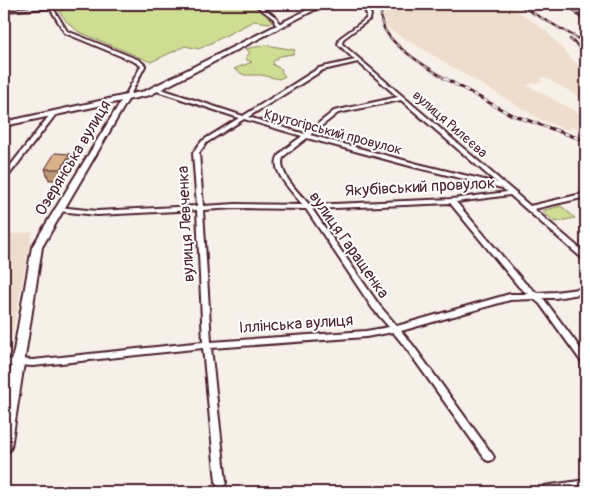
<svg xmlns="http://www.w3.org/2000/svg" width="590" height="496" font-family="Pangolin,sans-serif">
  <rect width="100%" height="100%" fill="#f7f0e8"/>
  <filter id="ink" filterUnits="userSpaceOnUse"><feTurbulence type="fractalNoise" baseFrequency=".02" numOctaves="2"/><feDisplacementMap in="SourceGraphic" scale="10" xChannelSelector="R" yChannelSelector="G"/><feConvolveMatrix kernelMatrix="1 2 1 2 8 2 1 2 1" color-interpolation-filters="sRGB"/></filter>
  <g filter="url(#ink)">
    <path fill="#edc" d="M390,4H508L546,31L586,74V100L544,77L539,78L544,81L527,85L586,117V133L574,127L567,130L540,119L387,28L384,20V11Z
      M32,232L10,347L4,353V235Z"/>
    <path fill="#cedd91" stroke="#8c7e5e" d="M140,4H253L274,20L270,23L254,21L199,49L185,46L151,62L79,32L67,22L59,11Z
      M266,45L295,50L293,54L280,56L274,60L273,65L282,69L281,71L285,76L279,79L261,75H244L234,69L252,62L245,59L250,52L245,49Z
      M561,206L575,218L555,222L542,211Z"/>
    <g fill="none" stroke-linecap="round" stroke-linejoin="round">
      <g stroke="#4a1f2b" stroke-width="4">
        <path id="minor" d="M84,4H99L97,5L53,8L67,31L139,60L145,65V66L128,99L124,98L141,66L135,62L65,33L50,8L4,11V9L48,6L50,5L52,6Z
          M254,4H258L277,18L278,22L281,24V26L275,24L274,19Z
          M362,4H366L371,15L370,19L343,39L342,44L513,191L516,192V194L530,206L586,193V197L534,209L586,254V260H584L510,195L456,202L525,283L537,293L555,292L586,288V293L555,298H543L586,356V365L583,364L540,304L534,299L510,300L401,331L412,344L492,454L494,457L492,460L489,461L486,460L406,348L393,332L366,337L211,348L226,482L225,485L221,487L217,485L216,482L203,348L33,366L18,365L4,366V360L18,359L33,360L203,342L197,210L97,215L58,211L55,209L58,207L97,211L197,206L193,153L202,141L239,118L154,90V88H158L243,116L319,68L355,60L338,44L340,38L366,19L367,15ZM358,62L398,97L334,111L305,134L248,117L323,70ZM401,100L497,183L418,164L310,135L338,113ZM244,119L302,136C295,142 286,147 280,154C267,168 294,194 303,205L236,204L203,206L199,153L206,143ZM307,138L414,167L502,188L507,192L452,199L310,205C300,194 275,171 284,156ZM450,203L519,287L528,294H510L397,326L379,305L312,209ZM236,208L306,209L373,309L389,327L366,331L211,342L203,210Z
          M54,111L57,113L56,114L6,179L4,180V174L52,112Z"/>
      </g>
      <g stroke="#4a1f2b" stroke-width="4">
        <path id="secondary" d="M126,96L129,98L42,247L11,447L9,451L4,453V408L32,247L123,98Z"/>
      </g>
      <g stroke="#4a1f2b" stroke-width="4">
        <path id="primary" d="M319,4H326L150,95L4,126V122L145,91Z
          M586,480V492H542L544,486Z"/>
      </g>
      <use href="#minor" fill="#fff" fill-rule="evenodd"/>
      <use href="#secondary" fill="#fff" fill-rule="evenodd"/>
      <use href="#primary" fill="#fff" fill-rule="evenodd"/>
      <path stroke="#4a1f2b" stroke-width="2" d="M523,492L586,486"/>
      <g stroke="#4a1f2b" stroke-width="2.5">
        <path id="rail-far1" d="M385,4C365,34 426,66 446,79
          M517,4L586,43
          M568,4L586,24
          M570,39L586,53"/>
      </g>
      <g stroke="#4a1f2b" stroke-width="3">
        <path id="rail" d="M444,78L510,114L586,141"/>
      </g>
      <use href="#rail-far1" stroke="#fff" stroke-width="1" stroke-dasharray="4.5" stroke-linecap="butt"/>
      <use href="#rail" stroke="#fff" stroke-width="2" stroke-dasharray="5.5" stroke-linecap="butt"/>
    </g>
    <path fill="#b97" stroke="#4a1f2b" d="M70,154L73,165L64,180H49L45,169Z"/>
    <path fill="#987d61" stroke="#4a1f2b" d="M70,154L73,165L64,180L61,169Z"/>
    <path fill="#d9b28a" stroke="#4a1f2b" d="M55,153L70,154L61,169H45Z"/>
  </g>
  <g text-anchor="middle" dominant-baseline="central" stroke-width="4" stroke-linejoin="round" paint-order="stroke">
    <g font-size="14" fill="#4a1f2b" stroke="#fff">
      <text transform="translate(450 124) rotate(41)">вулиця Рилєєва</text>
      <text transform="translate(333 132) rotate(15)">Крутогірський провулок</text>
    </g>
    <g font-size="16" fill="#4a1f2b" stroke="#fff">
      <text transform="translate(73 158) rotate(-59)">Озерянська вулиця</text>
      <text transform="translate(420 187) rotate(-3)">Якубівський провулок</text>
      <text transform="translate(186 224) rotate(-93)">вулиця Левченка</text>
      <text transform="translate(349 245) rotate(55)">вулиця Гаращенка</text>
      <text transform="translate(296 324) rotate(-4)">Іллінська вулиця</text>
    </g>
  </g>
  <rect width="590" height="496" fill="none" stroke="#fff" stroke-width="20"/>
  <rect x="10" y="10" width="570" height="476" fill="none" stroke="#4a1f2b" stroke-width="2" filter="url(#ink)"/>
</svg>
